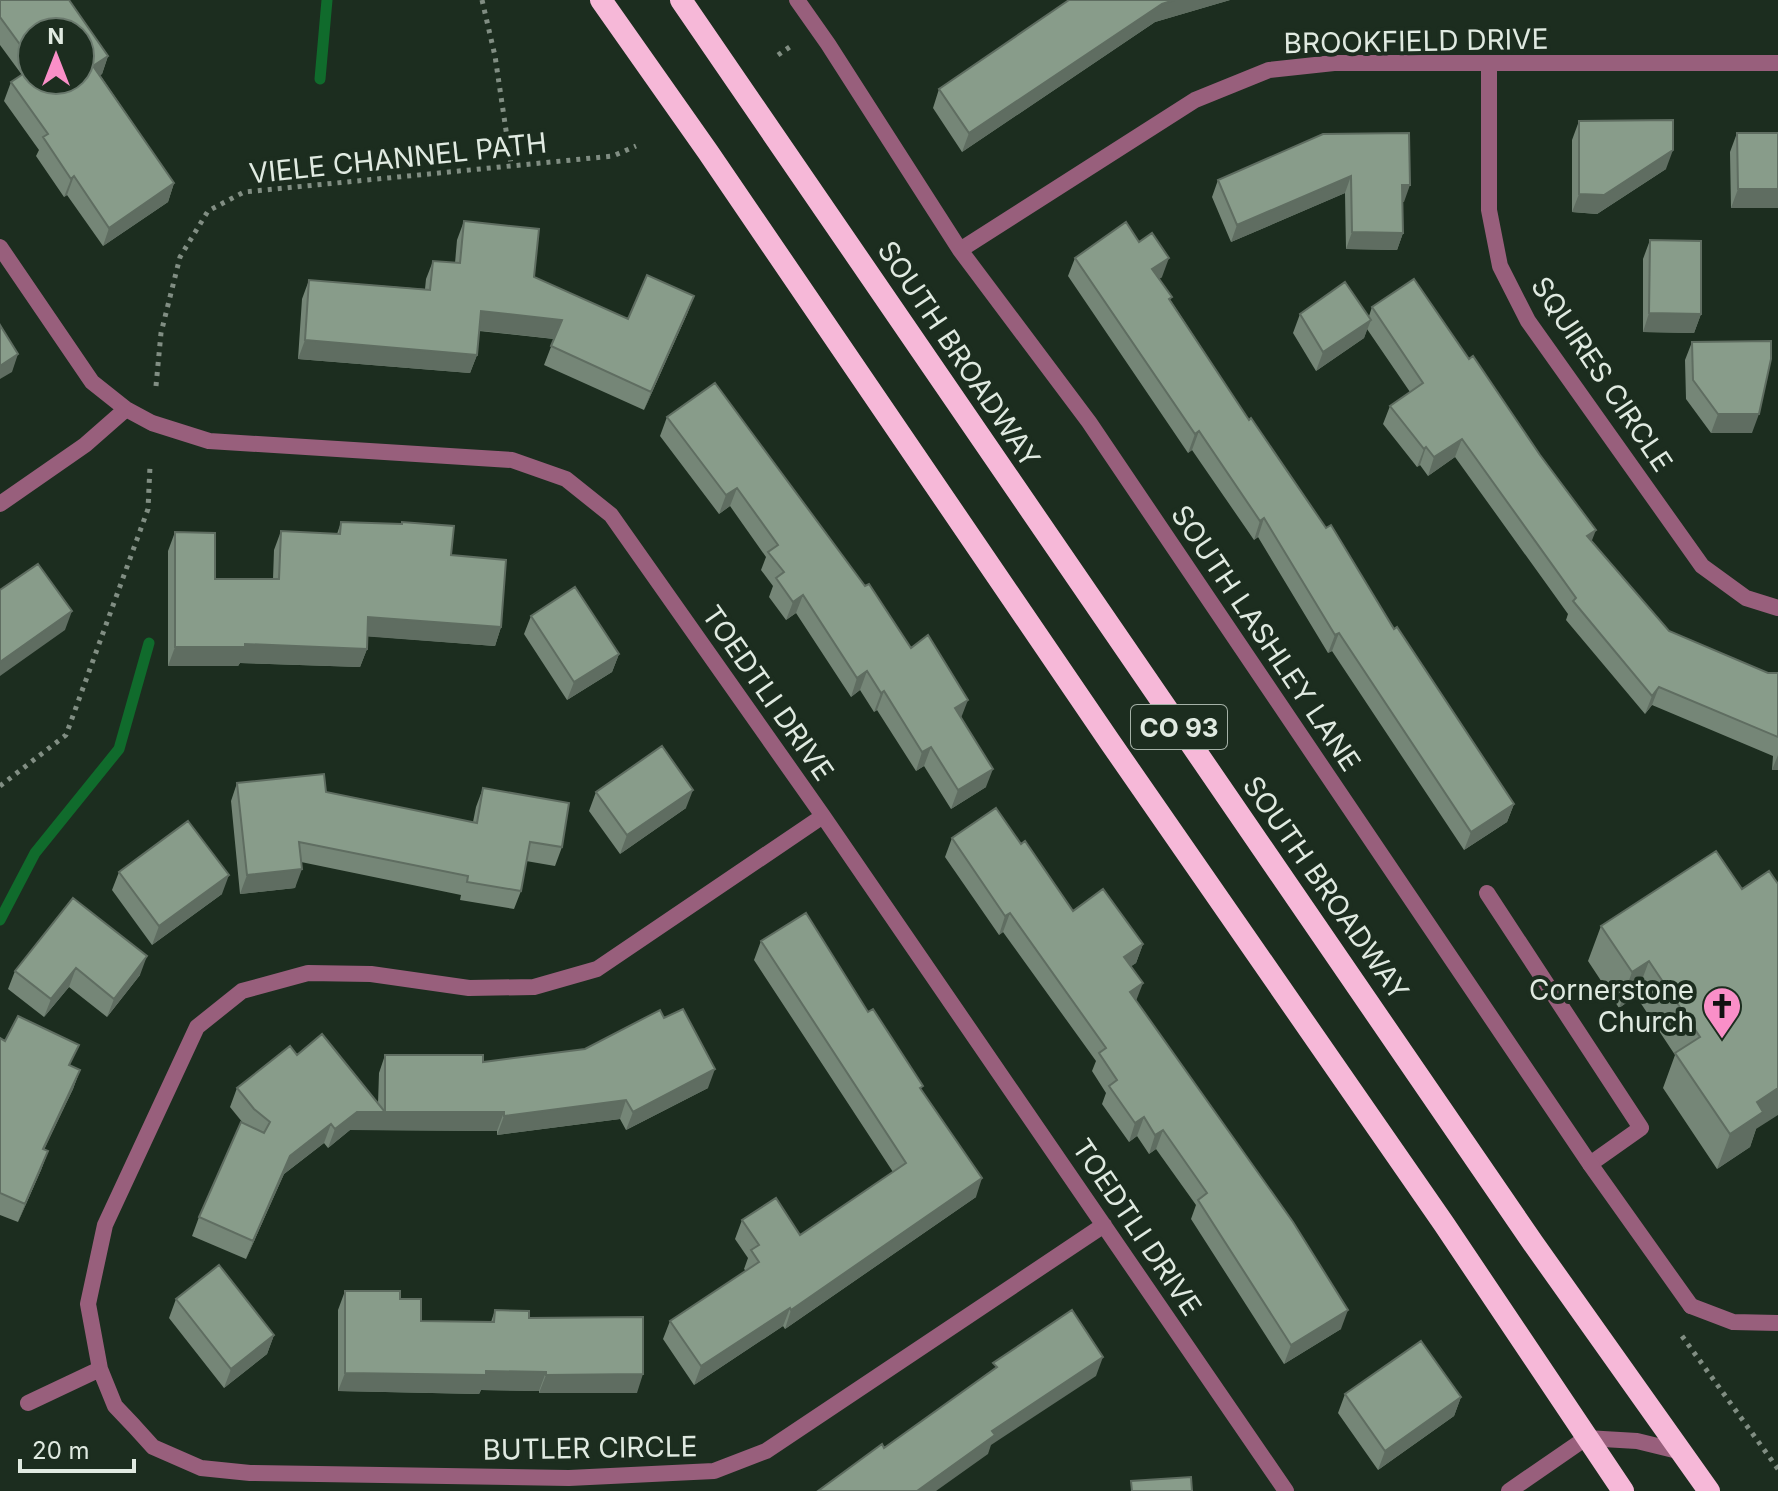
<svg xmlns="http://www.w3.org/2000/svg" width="1778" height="1491" font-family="Inter,sans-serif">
  <rect width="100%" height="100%" fill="#1c2d1f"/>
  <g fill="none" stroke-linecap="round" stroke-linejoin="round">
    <path stroke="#106b2c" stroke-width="11" d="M320,79L327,0
      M0,920L35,853L119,749L149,643"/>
    <path stroke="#818e83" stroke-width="5" stroke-dasharray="4 6" stroke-linecap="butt" d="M482,0L495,56L511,164
      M778,55L794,44
      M156,386L161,333L180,257L208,211L244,192L613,156L636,146
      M0,786L66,735L148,509L150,466
      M1682,1336L1778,1469"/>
    <path stroke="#985f7c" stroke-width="16" d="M1487,893L1641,1128L1590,1164
      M1691,1306L1733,1322L1778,1323"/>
    <path stroke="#985f7c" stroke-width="16" d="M797,0L828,44L960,250L1089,422L1590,1164L1691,1306
      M1489,63V210L1500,266L1528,321L1702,566L1746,598L1778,608
      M0,247L92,382L126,409L152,423L209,441L512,460L566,479L611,515L823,816L1286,1491
      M960,250L1195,100L1269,70L1334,63H1778
      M0,504L85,445L126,409
      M823,816L597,969L534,987L469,988L371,974L308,973L242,991L197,1027L105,1225L88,1304L100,1369L115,1406L134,1426L153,1447L201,1468L250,1473L569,1478L714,1471L766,1451L1104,1225
      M28,1403L100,1369
      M1509,1491L1586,1438L1637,1441L1682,1452"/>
    <path stroke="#f6b8d8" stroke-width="22" d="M601,0L708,152L1110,742L1444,1224L1623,1491
      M681,0L1533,1243L1709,1491"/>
  </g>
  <path fill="#758677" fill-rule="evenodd" d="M0,0H69L108,56L102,74L100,75L174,183L168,202L103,246L67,195L64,197L36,156L39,150L4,101L11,82L22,75L0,45ZM32,32H80V80H32Z
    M1069,0H1230L1155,22L962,152L933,108L939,89Z
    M1579,121L1666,169L1597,214L1572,212V140Z
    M1737,133L1778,208H1731L1730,152Z
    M1323,134L1404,202H1402L1403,233L1397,250L1346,249L1345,193L1231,242L1212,197L1218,180Z
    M464,221L534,277L628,319L694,296L687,314L644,410L544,365L554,339L479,331L477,355L470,373L298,359L302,299L309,280L425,289L426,279L433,261L455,263L457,240Z
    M1650,240L1701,314L1694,333L1643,332V259Z
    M1139,242L1162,277L1159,279L1171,301L1249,420L1514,804L1507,822L1464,850L1332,651L1328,653L1258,537L1254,540L1192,450L1188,453L1068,276L1075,258Z
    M1372,307L1592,541L1669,631L1768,673H1778V770H1772L1773,756L1652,705L1645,714L1566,620L1568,614L1455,457L1428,476L1420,465L1417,467L1383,424L1390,406L1410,392L1367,329L1364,338L1316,371L1293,333L1300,314L1369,316Z
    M1692,342L1752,433H1711L1686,399L1685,360Z
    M667,417L911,648L961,718L986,787L951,809L924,766L916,771L877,710L874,712L860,690L851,697L796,613L786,620L769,597L773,586L761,570L766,557L730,506L719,514L660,436Z
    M341,522L451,555L501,627L495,646L367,636V649L360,667L240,663L238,666H168V551L175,532L215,579H273L274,550L281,531L337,534Z
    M531,616L619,654L612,672L567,700L524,634Z
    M237,783L326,792L473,822L476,807L483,788L562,847L555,866L526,861L521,891L514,909L460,900L461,895L301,862L295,888L240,894L231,801Z
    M596,792L686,808L620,854L589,811Z
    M952,838L1021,844L1073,911L1143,944L1136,963L1131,966L1136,1001L1341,1329L1284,1364L1191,1219L1196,1205L1156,1149L1149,1154L1137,1136L1129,1142L1102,1104L1106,1093L1092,1071L1096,1061L1003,932L999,935L945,857Z
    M1716,851L1756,1129L1750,1147L1717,1169L1663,1088L1675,1055L1636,996L1619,1008L1588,961L1601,926Z
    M119,872L222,894L152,945L112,890Z
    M73,898L140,975L107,1017L69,987L44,1017L8,989L15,971Z
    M761,941L868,1012L921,1091L976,1197L785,1329L783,1326L694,1385L663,1339L670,1321L746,1271L744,1269L748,1258L735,1239L742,1220L800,1235L893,1172L754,960Z
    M0,1038L80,1070L73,1089L44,1149L48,1151L41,1170L18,1222L0,1215Z
    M297,1055L378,1104L379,1073L385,1055L483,1062L708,1088L626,1130L620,1119L497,1135V1131L350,1130L328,1148L324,1143L284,1174L246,1259L192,1236L199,1217L243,1123L230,1107L237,1088Z
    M345,1291L400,1299L421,1321L491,1322L495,1310L529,1318L637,1393H539V1391L481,1390L479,1394L338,1391V1310Z
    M176,1299L274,1335L267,1354L224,1388L169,1318Z
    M1345,1394L1461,1397L1454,1416L1378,1470L1338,1413Z"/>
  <path fill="#5f6d61" d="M1174,0H1230L1155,22L962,152L969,133L1162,4Z
    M108,56L102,74L87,85L93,66Z
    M1673,150L1666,169L1597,214L1572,212L1579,194Z
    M74,176L67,195L64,197L71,179Z
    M1351,176L1345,193L1231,242L1237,225Z
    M174,183L168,202L103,246L109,228Z
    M1402,185H1410L1404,202H1395Z
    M1738,189H1778V208H1731Z
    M1352,232L1403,233L1397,250L1346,249Z
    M1169,258L1162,277L1146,288L1152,269Z
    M694,296L687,314L644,410L651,392Z
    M481,311L562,320L555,339L474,330Z
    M1649,313L1701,314L1694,333L1643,332Z
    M1371,320L1364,338L1316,371L1323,352Z
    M305,340L477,355L470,373L298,359Z
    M18,354L12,372L0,379V366Z
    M1718,414H1759L1752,433H1711Z
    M1199,431L1192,450L1188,453L1195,434Z
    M1462,439L1455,457L1428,476L1434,457Z
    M1426,447L1420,465L1417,467L1424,449Z
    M737,488L730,506L719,514L726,495Z
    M1264,518L1258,537L1254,540L1260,521Z
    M1596,530L1589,548L1587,536Z
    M803,595L796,613L786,620L793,602Z
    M72,611L65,630L0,676V662Z
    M368,617L501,627L495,646L361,636Z
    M1339,633L1332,651L1328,653L1335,635Z
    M245,644L367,649L360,667L240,663L238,666H168L175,647Z
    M619,654L612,672L567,700L574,682Z
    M867,671L860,690L851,697L857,678Z
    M1659,687L1652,705L1645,714L1652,696Z
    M884,691L877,710L874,712L881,693Z
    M968,700L961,718L955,708Z
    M931,747L924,766L916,771L922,752Z
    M1778,755V770H1772Z
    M993,769L986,787L951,809L958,790Z
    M693,790L686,808L620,854L627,835Z
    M1514,804L1507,822L1464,850L1471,832Z
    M302,869L295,888L240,894L247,875Z
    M229,875L222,894L152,945L159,926Z
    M1010,913L1003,932L999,935L1005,916Z
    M1143,944L1136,963L1117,976L1124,957Z
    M147,956L140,975L107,1017L114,999Z
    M1649,961L1636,996L1619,1008L1632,972Z
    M76,968L69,987L44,1017L51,999Z
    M1143,983L1136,1001L1130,992Z
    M715,1069L708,1088L626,1130L633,1112Z
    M80,1070L73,1089L36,1167L43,1149Z
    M1778,1088V1115L1756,1129L1750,1147L1717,1169L1730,1134L1757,1102Z
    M626,1100L620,1119L497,1135L504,1116Z
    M357,1112H385L378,1130H350L328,1148L335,1129Z
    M385,1112H504L497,1131L378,1130Z
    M1144,1117L1137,1136L1129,1142L1135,1123Z
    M331,1124L324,1143L284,1174L246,1259L253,1241L290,1156Z
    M1163,1130L1156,1149L1149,1154L1155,1135Z
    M48,1151L41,1170L18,1222L25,1204Z
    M982,1178L976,1197L785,1329L791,1310Z
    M790,1308L783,1326L694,1385L701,1366Z
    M1348,1310L1341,1329L1284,1364L1291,1345Z
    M274,1335L267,1354L224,1388L231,1369Z
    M1103,1357L1096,1376L991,1445L988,1454L936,1491H917L992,1431Z
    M486,1371L546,1372L539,1391L481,1390L479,1394L338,1391L345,1373Z
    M643,1374L637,1393H539L546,1375Z
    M1461,1397L1454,1416L1378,1470L1385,1451Z"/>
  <path fill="#889c8a" stroke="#5f6d61" stroke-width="2" d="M0,0H69L108,56L93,66L174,183L109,228L74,176L71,179L43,137L48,134L11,82L32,68V80H80V32H32V61L0,17Z
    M1069,0H1174L1162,4L969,133L939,89Z
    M1673,120V150L1604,195L1579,194V121Z
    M1409,133L1410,185H1402L1403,233L1352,232L1351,176L1237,225L1218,180L1323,134Z
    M1737,133H1778V189H1738Z
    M464,221L539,229L534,277L628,319L647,275L694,296L651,392L551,346L562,320L481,311L477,355L305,340L309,280L430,290L433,261L460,263Z
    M1126,222L1139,242L1152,233L1169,258L1152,269L1172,297L1169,299L1249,420L1251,418L1326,528L1331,525L1394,629L1397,627L1514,804L1471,832L1339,633L1335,635L1264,518L1260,521L1199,431L1195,434L1075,258Z
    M1650,240L1701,241V314L1649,313Z
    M1414,279L1469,359L1473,356L1540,455L1596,530L1587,536L1669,631L1768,673H1778V737L1659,687L1652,696L1573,601L1576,598L1462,439L1434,457L1426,447L1424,449L1390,406L1423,383L1372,307Z
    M1345,282L1371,320L1323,352L1300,314Z
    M0,325L18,354L0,366Z
    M1771,341V359L1759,414H1718L1693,380L1692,342Z
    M715,383L865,586L869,584L911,648L928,635L968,700L955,708L993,769L958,790L931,747L922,752L884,691L881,693L867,671L857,678L803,595L793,602L776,578L784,572L768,552L778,545L737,488L726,495L667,417Z
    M341,522L402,524V522L454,526L451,555L506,560L501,627L368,617L367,649L245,644V647H175V532L215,533V579H279L281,531L340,534Z
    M38,564L72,611L0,662V590Z
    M575,587L619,654L574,682L531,616Z
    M662,746L693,790L627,835L596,792Z
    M324,774L326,792L477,823L483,788L569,803L562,847L530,842L521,891L467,882L468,876L299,842L302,869L247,875L237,783Z
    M996,808L1021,844L1025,841L1073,911L1103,889L1143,944L1124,957L1143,983L1130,992L1293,1222L1348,1310L1291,1345L1198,1200L1207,1193L1163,1130L1155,1135L1144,1117L1135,1123L1109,1086L1117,1080L1099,1053L1106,1048L1010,913L1005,916L952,838Z
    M188,821L229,875L159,926L119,872Z
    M1716,851L1742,889L1769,871L1778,884V1088L1757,1102L1763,1112L1730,1134L1675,1053L1700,1037L1649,961L1632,972L1601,926Z
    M73,898L147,956L114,999L76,968L51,999L15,971Z
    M806,913L868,1012L873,1009L923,1086L920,1088L982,1178L791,1310L790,1308L701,1366L670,1321L759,1262L751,1250L759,1245L742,1220L776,1198L800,1235L906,1163L761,941Z
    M683,1009L715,1069L633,1112L626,1100L504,1116V1112H385V1055H483V1062L585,1049L660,1010L664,1018Z
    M18,1016L79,1045L69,1065L80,1070L43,1149L48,1151L25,1204L0,1193V1038L5,1041Z
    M322,1034L385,1112H357L335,1129L331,1124L290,1156L253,1241L199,1217L241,1122L264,1133L270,1122L254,1109L237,1088L290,1046L297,1055Z
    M219,1265L274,1335L231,1369L176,1299Z
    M345,1291H400V1299H421V1321L494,1322L495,1310L529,1311V1318L643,1317V1374L546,1375V1372L486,1371V1375L345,1373Z
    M1072,1310L1103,1357L992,1431L995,1435L917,1491H818L882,1444L884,1448L997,1367L993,1363Z
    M1421,1341L1461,1397L1385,1451L1345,1394Z
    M1191,1477L1192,1491H1132L1131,1481Z"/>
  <defs>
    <g id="church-pin" transform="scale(2)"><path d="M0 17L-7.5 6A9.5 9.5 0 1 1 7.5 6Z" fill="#fa8fc8" stroke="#1c2d1f"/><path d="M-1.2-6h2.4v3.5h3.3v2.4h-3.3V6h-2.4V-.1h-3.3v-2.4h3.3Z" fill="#111"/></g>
  </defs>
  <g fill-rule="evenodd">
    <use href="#church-pin" x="1722" y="1006"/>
  </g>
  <g text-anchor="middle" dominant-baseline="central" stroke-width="8" stroke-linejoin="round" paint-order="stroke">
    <rect fill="#1c2d1f" stroke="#a5b1a7" stroke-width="2" x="1131" y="705" width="96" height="44" rx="6"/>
    <g font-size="26" font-weight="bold" fill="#e0eae1">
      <text x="1179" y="727">CO 93</text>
    </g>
    <g font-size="28" fill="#e0eae1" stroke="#1c2d1f">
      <text transform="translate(1416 41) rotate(-1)">BROOKFIELD DRIVE</text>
      <text transform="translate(398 158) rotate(-6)">VIELE CHANNEL PATH</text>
      <text transform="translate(959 354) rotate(56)">SOUTH BROADWAY</text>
      <text transform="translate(1602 374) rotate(56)">SQUIRES CIRCLE</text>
      <text transform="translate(1266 638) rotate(56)">SOUTH LASHLEY LANE</text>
      <text transform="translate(768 693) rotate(55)">TOEDTLI DRIVE</text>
      <text transform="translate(1326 888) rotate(55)">SOUTH BROADWAY</text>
      <text transform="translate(1137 1227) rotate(56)">TOEDTLI DRIVE</text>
      <text transform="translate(590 1448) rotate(-1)">BUTLER CIRCLE</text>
    </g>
    <g font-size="28" fill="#e0eae1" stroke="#1c2d1f" text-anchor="end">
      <text x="1694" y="990">Cornerstone<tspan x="1694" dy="32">Church</tspan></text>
    </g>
  </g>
  <g transform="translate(56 56)"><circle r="38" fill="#1c2d1f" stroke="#6a796d" stroke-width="2"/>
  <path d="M0-6L14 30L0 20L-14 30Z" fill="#fa8fc8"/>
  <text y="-12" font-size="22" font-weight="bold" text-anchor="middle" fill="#e0eae1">N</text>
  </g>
  <path d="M20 1459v12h114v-12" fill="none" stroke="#e0eae1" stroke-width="4"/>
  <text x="32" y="1459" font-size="24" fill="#e0eae1" stroke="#1c2d1f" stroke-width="6" paint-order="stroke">20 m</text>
</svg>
